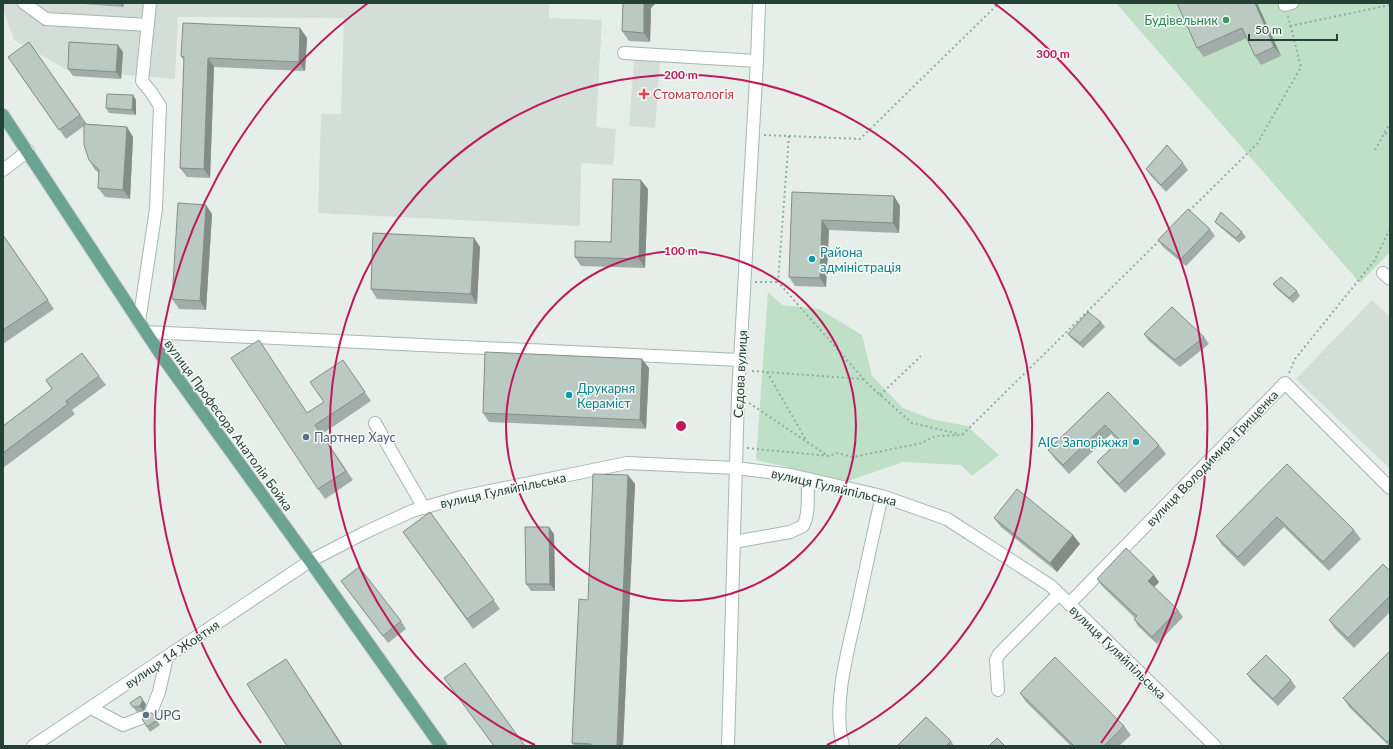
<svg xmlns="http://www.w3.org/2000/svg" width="1393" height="749" font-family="Lato,sans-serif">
  <rect width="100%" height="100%" fill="#e6eeea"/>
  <path fill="#d4ded9" d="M3,3H549V18L602,20L596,127L616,129L613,165L581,163L580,226L318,213L321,114H341L344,18L178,17L175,79L68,70L14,40L3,9Z
    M634,60L660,62L655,128L629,126Z
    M1372,300L1390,317V469L1296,379Z"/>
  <path fill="#bfdfc6" d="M1116,3H1390V252L1360,283Z
    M768,292L782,305L819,309L862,335L872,376L903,408L931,419L967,426L999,455L972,476L961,465L903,462L848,481L756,460Z"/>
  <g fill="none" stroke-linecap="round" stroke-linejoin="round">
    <g stroke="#a8b6b1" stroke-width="14">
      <path id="minor" d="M24,3L46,19L148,25
        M1285,5L1292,3
        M624,53L757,61
        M3,170L28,151
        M1383,273L1390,279
        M139,322L156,209L160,106L151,92L142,81L150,3
        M146,332L740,360
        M375,423L424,508
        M734,542L790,532L803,526C810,513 807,494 808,480
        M1069,604L1285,383L1390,488
        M998,690L996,660L999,654L1059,594
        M91,708L123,725L141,718
        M151,712L159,692L167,657
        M33,746L310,561L366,532L412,511L461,497L627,463L736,468L791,475L882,496L947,519L1051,586L1215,746
        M728,746L738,395L757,61L759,3
        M843,746C832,705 848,650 857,610C865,572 873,534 882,496"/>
    </g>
    <g stroke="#c2cac7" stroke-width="14">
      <path id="major" d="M3,115L161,355L310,561L441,746"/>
    </g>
    <path stroke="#87b1a2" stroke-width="2" stroke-dasharray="2 3" stroke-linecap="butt" d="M1290,26L1390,5
      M1385,133L1390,135
      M764,135L860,139L999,3
      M789,136L778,282L869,385L912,423L959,434
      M1375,150L1390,123
      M1189,211L1257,144L1301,67L1288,16
      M1375,262L1374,261L1390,229
      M755,282H778
      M752,371L863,379
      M767,372L806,440
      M1289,373L1295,359L1374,261
      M880,395L921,356
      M749,403L828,456
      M747,448L829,456L837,453L853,457L922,443L935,436L962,435L1160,240"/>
    <use href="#minor" stroke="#fff" stroke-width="12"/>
    <use href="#major" stroke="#6ba392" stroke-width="12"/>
  </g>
  <path fill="#a1ada8" d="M70,3H124L123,7Z
    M1177,3H1257L1281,56L1261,65L1255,56L1247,38L1204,57L1197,48Z
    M651,8L650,42L629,41L622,31Z
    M300,28L307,38L305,71L214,67L210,178L187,177L180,168L184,61L181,56Z
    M29,42L87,124L127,127L133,137L130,199L105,197L98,188L99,173L95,170L89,160L84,126L66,139L8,57Z
    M123,52L121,79L73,76L68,69Z
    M133,95L136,100V115L109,113L106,108Z
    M1183,163L1188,170L1166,192L1151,176L1146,169Z
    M648,189L645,268L581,266L575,257L611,242Z
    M792,192L894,196L900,206L899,233L829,230L826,287L795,286L789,277Z
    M212,214L206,310L179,309L172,299Z
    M1215,222L1242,232L1246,237L1239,243L1219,226Z
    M1210,229L1215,236L1186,266L1163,247L1158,240Z
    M3,235L54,309L3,344Z
    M474,238L480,247L477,304L377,299L371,289Z
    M1273,284L1297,291L1300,296L1293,303L1277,289Z
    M1101,322L1105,327L1083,348L1071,338L1068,334Z
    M1144,334L1204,337L1209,344L1180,367L1149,341Z
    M343,360L371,401L322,434L353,480L325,499L318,489L308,412L324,402Z
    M649,368L646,429L489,422L483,413Z
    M99,376L106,385L72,410L75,414L3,468V426L52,389L46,380Z
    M1108,392L1159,445L1166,454L1125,493L1104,471L1097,462L1118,441L1111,434L1069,474L1055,459L1048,450Z
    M1287,464L1354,530L1361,539L1329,571L1284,527L1244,567L1222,545L1216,536Z
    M628,475L635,484L623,746H574L572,743L588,600Z
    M430,512L500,609L473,629L403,532Z
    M994,518L1073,535L1080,544L1057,572L1001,527Z
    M554,534L555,591H531L526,584Z
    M1390,571V612L1354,648L1335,629L1329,620Z
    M1097,579L1159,582L1154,587L1178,610L1183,617L1157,644L1138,626L1134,619L1135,618L1102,586Z
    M341,581L401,621L406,629L388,643Z
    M1390,651V746H1389L1350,708L1343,698Z
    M1247,674L1291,680L1296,687L1278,706L1252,681Z
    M1020,693L1124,726L1131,735L1119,746H1071L1026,702Z
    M146,704L144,711L137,712L133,707Z
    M152,713L160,725L150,732L142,719Z
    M951,741L954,746H897Z"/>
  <path fill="#838d88" d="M121,3H124L123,7Z
    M644,3H656L651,8L650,42L644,33Z
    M1255,3H1257L1281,56L1274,47Z
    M300,28L307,38L305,71L299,62Z
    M118,45L123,52L121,79L116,72Z
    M208,58L214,67L210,178L204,169Z
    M133,95L136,100V115L132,110Z
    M127,127L133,137L130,199L123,190Z
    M641,180L648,189L645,268L639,259Z
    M894,196L900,206L899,233L893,223Z
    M206,205L212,214L206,310L200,301Z
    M822,220L829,230L826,287L820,278Z
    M474,238L480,247L477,304L471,294Z
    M642,359L649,368L646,429L640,420Z
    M628,475L635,484L623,746H617Z
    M549,527L554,534L555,591L550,584Z
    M1073,535L1080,544L1057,572L1050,563Z
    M1154,575L1159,582L1153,588L1148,581Z
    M286,659L292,668L343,746H342Z
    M140,696L146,704L144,711L140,706Z"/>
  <path fill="#bbc9c3" stroke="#838d88" d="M623,3H644V33L622,31Z
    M1177,3H1255L1274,47L1255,56L1242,28L1197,48Z
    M183,23L300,28L299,62L208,58L204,169L180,168L184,57L181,56Z
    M29,42L80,115L59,130L8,57Z
    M69,42L118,45L116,72L68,69Z
    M107,94L133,95L132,110L106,108Z
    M84,124L127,127L123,190L98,188L99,170L89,160L84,145Z
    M1167,145L1183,163L1161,185L1146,169Z
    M613,179L641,180L639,259L575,257V241L611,242Z
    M792,192L894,196L893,223L822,220L820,278L789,277Z
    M178,203L206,205L200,301L172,299Z
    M1188,209L1210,229L1181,259L1158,240Z
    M1221,212L1242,232L1236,238L1215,222Z
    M373,233L474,238L471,294L371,289Z
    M3,235L48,300L3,330Z
    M1281,277L1297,291L1289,298L1273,284Z
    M1172,307L1204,337L1175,360L1144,334Z
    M1088,312L1101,322L1080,343L1068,334Z
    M259,340L307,413L324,402L310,382L343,360L365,392L315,425L346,471L318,489L231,358Z
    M485,352L642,359L640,420L483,413Z
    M82,353L99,376L66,401L68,404L3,453V426L52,389L46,380Z
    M1108,392L1159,445L1119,484L1097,462L1120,440L1105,425L1063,465L1048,450Z
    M1287,464L1354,530L1323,562L1277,517L1238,557L1216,536Z
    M593,474L628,475L617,746H591V744L572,743L579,599L588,600Z
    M1017,489L1073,535L1050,563L994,518Z
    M430,512L494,600L467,619L403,532Z
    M525,527H549L550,584H526Z
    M1126,548L1154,575L1148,581L1178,610L1152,637L1134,619L1137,616L1097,579Z
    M1383,564L1390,571V596L1348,638L1329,620Z
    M359,567L401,621L383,636L341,581Z
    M1390,651V739L1387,742L1343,698Z
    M1266,655L1291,680L1273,699L1247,674Z
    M1055,657L1124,726L1104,746H1074L1020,693Z
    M286,659L342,746H287L247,684Z
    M465,663L525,746H494L444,678Z
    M140,696L143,700L140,706L133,707L130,703Z
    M152,713L157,720L147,727L142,719L145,714Z
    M926,717L951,741L946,746H897Z
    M997,738L1005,746H989Z"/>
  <g fill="none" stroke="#c2185b" stroke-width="2">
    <circle cx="681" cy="426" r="175"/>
    <path d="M535 745A351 351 0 1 1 827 745"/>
    <path d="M261 743A526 526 0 0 1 368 3M994 3A526 526 0 0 1 1101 743"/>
  </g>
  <circle fill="#2e9e5b" stroke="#f6fbf8" stroke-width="1.5" cx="1226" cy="20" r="4"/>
  <path fill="#e0444e" stroke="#f6fbf8" stroke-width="1.5" d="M642 88h4v4h4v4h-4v4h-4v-4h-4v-4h4z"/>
  <g fill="#0f9aa8" stroke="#f6fbf8" stroke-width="1.5">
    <circle cx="812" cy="259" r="4"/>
    <circle cx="569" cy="395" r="4"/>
    <circle cx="1136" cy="442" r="4"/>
  </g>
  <g fill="#5c6f8a" stroke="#f6fbf8" stroke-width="1.5">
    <circle cx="306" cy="437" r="4"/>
    <circle cx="146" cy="715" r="4"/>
  </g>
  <g text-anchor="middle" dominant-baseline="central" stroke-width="3" stroke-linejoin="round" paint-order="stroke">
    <g font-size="13" fill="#27864d" stroke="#f6fbf8" text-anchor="end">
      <text x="1218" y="20">Будівельник</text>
    </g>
    <g font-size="13" fill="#be3a42" stroke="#f6fbf8" text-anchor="start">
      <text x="653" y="94">Стоматологія</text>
    </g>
    <g font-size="13" fill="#0d838f" stroke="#f6fbf8" text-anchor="start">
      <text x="820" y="252">Района<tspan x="820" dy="15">адміністрація</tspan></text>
      <text x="577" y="388">Друкарня<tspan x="577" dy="15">Кераміст</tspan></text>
      <text x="1128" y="442" text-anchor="end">АІС Запоріжжя</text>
    </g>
    <g font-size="13" fill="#254037" stroke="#f6fbf8">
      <text transform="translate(740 374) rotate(-87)">Сєдова вулиця</text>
      <text transform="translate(229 425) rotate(54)">вулиця Професора Анатолія Бойка</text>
      <text transform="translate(1212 458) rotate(-46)">вулиця Володимира Грищенка</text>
      <text transform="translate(834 487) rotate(13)">вулиця Гуляйпільська</text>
      <text transform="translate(503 490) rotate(-12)">вулиця Гуляйпільська</text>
      <text transform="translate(1118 652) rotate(44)">вулиця Гуляйпільська</text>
      <text transform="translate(172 654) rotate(-34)">вулиця 14 Жовтня</text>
    </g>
    <g font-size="13" fill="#4e5e75" stroke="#f6fbf8" text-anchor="start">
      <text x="314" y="437">Партнер Хаус</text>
      <text x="154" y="715">UPG</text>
    </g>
  </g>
  <circle cx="681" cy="426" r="6" fill="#c2185b" stroke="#f6fbf8" stroke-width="2"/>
  <g font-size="12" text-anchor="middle" font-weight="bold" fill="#c2185b" stroke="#f6fbf8" stroke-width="3" stroke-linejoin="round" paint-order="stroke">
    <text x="1053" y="58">300 m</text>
    <text x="681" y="79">200 m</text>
    <text x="681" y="255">100 m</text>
  </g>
  <rect width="1393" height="749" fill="none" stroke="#254037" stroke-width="8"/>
  <path d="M1249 34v6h88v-6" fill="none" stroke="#254037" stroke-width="2"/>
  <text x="1255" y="34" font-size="12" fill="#254037" stroke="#f6fbf8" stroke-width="3" paint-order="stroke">50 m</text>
</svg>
